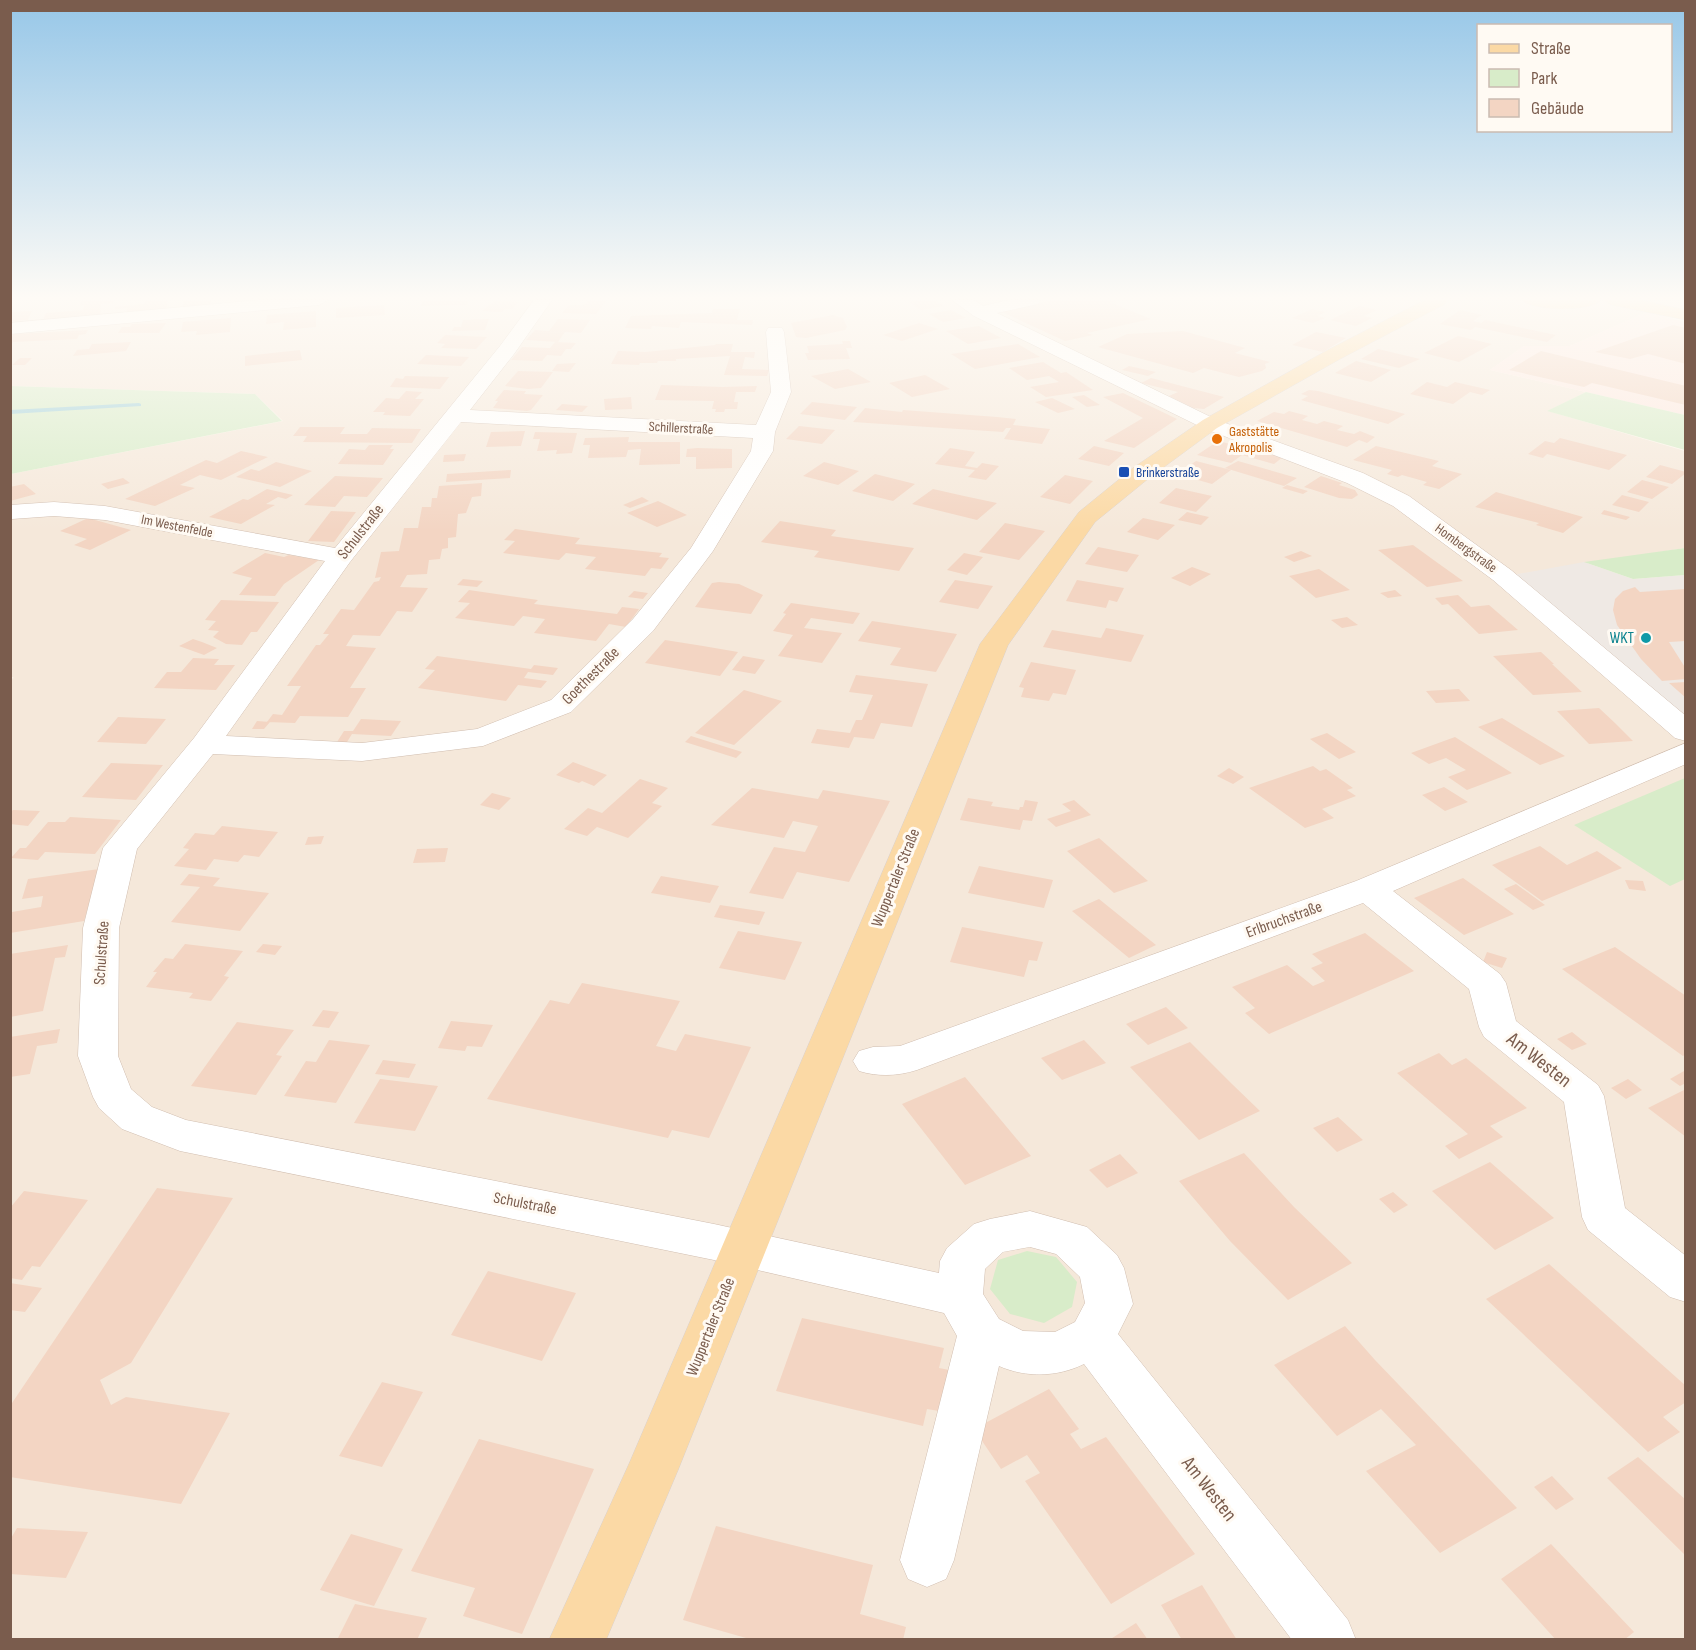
<svg xmlns="http://www.w3.org/2000/svg" width="1696" height="1650" font-family="'Sofia Sans Condensed',sans-serif">
  <rect width="100%" height="100%" fill="#fdf6ec"/>
  <path fill="#f5e8da" d="M11,300H1685V313L1647,312L1570,346H1524L1490,370L1586,392L1548,411L1685,451V548L1514,575L1685,724V1639H11L10,679L14,678L10,676L11,474L283,421L255,394L11,386Z"/>
  <path fill="#fde8e0" d="M1647,312L1685,322V415L1490,370L1524,346H1570Z"/>
  <path fill="#efe9e4" d="M1584,562L1633,579L1685,575V724L1513,575Z"/>
  <path fill="#d8ecc9" d="M11,386L255,394L282,421L11,474Z
    M1586,392L1685,415V450L1547,411Z
    M1685,548V575L1633,579L1584,562Z
    M1685,778V879L1670,886L1574,825Z
    M1027,1251L1056,1257L1077,1282L1072,1307L1044,1323L1010,1314L990,1289L998,1260Z"/>
  <g fill="none" stroke-linecap="round" stroke-linejoin="round">
    <path fill="#a5d3da" fill-rule="evenodd" d="M139,403L141,404V406L10,414V410Z"/>
  </g>
  <path fill="#f3d5c3" d="M81,300H114L113,303L101,304L100,318L42,323L46,313L83,310L84,305L80,306Z
    M168,300L166,311L126,315L127,308L115,309V307L144,304L145,301Z
    M183,300H211V306L183,309Z
    M423,300H468L467,305L420,306Z
    M588,300H607L596,314L562,313L569,305H584Z
    M921,300H934L944,306L921,310L909,302Z
    M1053,300H1117L1112,303L1151,319L1087,333L1093,335L1065,341L1000,311Z
    M495,301L518,302L512,309H505L502,312L482,311Z
    M384,305L385,315L336,318V308Z
    M1359,306L1377,310L1364,316L1372,318L1356,326L1330,320Z
    M713,309H740L737,320H753L752,325L681,322L679,328L652,326L651,329L625,328L631,316L712,313Z
    M1312,309L1325,312L1318,316L1325,318L1313,323L1292,318Z
    M951,310L966,318L943,322L929,314Z
    M1460,310L1482,315L1473,321L1481,323L1485,320L1556,335L1547,342L1475,327L1471,330L1440,324Z
    M32,311L28,320L10,321V312Z
    M316,311V327L283,330L284,322L266,324L267,315Z
    M833,315L843,318L847,327L845,330L806,338L796,337L791,323Z
    M231,318L230,332L196,335L197,331L181,332L183,322Z
    M489,319L485,330L452,331L454,327H461L463,320Z
    M558,319L590,320L581,333L565,332L558,342L526,340L535,330L549,331Z
    M166,323L159,333H118L122,327H130L132,324Z
    M919,323L938,329L902,341L883,335Z
    M1673,325L1686,328V364L1648,354L1630,359L1595,352Z
    M979,326L1001,338L968,344L946,331Z
    M88,330L86,334L79,335L77,339L13,342L10,346L13,334Z
    M1183,331L1245,348L1235,353L1270,362L1265,364L1266,368L1262,371L1239,377L1204,368L1193,373L1098,347L1127,334Z
    M1316,332L1346,338L1323,352L1292,345Z
    M445,335L487,337L476,349L441,348L445,344L437,343Z
    M1458,336L1492,344L1459,362L1424,353Z
    M842,341H850L852,348H846L850,359L808,360L805,353H809L807,346L843,344Z
    M131,342L126,351L73,356L77,350L89,349L92,344Z
    M555,342L576,343L571,349H566L561,356L547,355L542,361L511,360L522,347L550,348Z
    M716,344H733L731,352H755L754,358L745,357L742,369L769,370L767,376L724,375L730,356L676,359V361H658L657,363H640L639,365L611,364L618,351L645,352L715,345Z
    M1018,344L1040,357L975,369L951,354Z
    M1378,349L1420,359L1399,368L1361,359Z
    M300,350L302,360L245,366V356Z
    M1541,351L1686,386V405L1592,383L1584,387L1509,370Z
    M426,355L469,357L461,366L417,364Z
    M20,358H32L25,365H12Z
    M1356,361L1391,370L1371,382L1335,373Z
    M1043,362L1061,373L1066,372L1093,390L1046,397L1030,387L1059,382L1049,376L1027,380L1009,368Z
    M576,363L569,372L552,371L557,364Z
    M1129,366L1156,372L1148,376L1122,370Z
    M848,369L871,382L835,389L811,376Z
    M518,371L553,372L541,388L528,389L505,386Z
    M925,375L950,389L912,397L889,383Z
    M405,376L449,377L440,389L390,387L396,378L403,379Z
    M1151,378L1224,397L1204,409L1193,408L1169,396L1178,392L1141,383Z
    M1427,382L1447,387L1455,382L1490,390L1482,395L1470,392L1453,404L1410,394Z
    M661,385L723,387L757,386L755,392H736L734,402H738L737,409H725L724,412H715L716,409H712L714,401L655,400Z
    M504,390L526,391L524,394L543,395L531,410L527,411L493,408L498,401H495Z
    M1309,390L1318,391L1405,414L1388,424L1301,400L1308,396L1301,394Z
    M406,391L422,392L415,399H424L410,416L383,415L385,412H373L386,398L399,399Z
    M1123,393L1177,419L1134,448L1104,441L1143,418L1103,397Z
    M1084,395L1100,405L1087,407L1072,397Z
    M631,397L632,409L605,410L604,399Z
    M1052,398L1075,409L1058,413L1035,402Z
    M812,402L857,407L845,420L800,414Z
    M562,404L588,406L582,412L556,410Z
    M865,408L902,412L903,410L997,417L1016,419L1013,425L1050,429L1042,444L1004,439L1011,428H1006L1003,432L853,422Z
    M1289,411L1308,416L1302,420L1317,424L1324,421L1343,426L1337,430L1354,434L1360,431L1375,437L1367,443L1359,440L1347,447L1257,421L1274,412L1284,414Z
    M799,426L835,430L822,444L786,439Z
    M300,427H345L340,434H367L372,428L421,429L412,443L303,442L307,436H293Z
    M525,431L521,446L486,447L491,432Z
    M535,432L577,433L572,453L556,454L557,450L537,451L540,439H533Z
    M629,437L628,442H680V464L639,465L641,449L628,450L626,457L588,458L590,445H583L585,438Z
    M1560,438L1627,455L1609,470L1547,454L1543,458L1528,454L1545,441L1554,443Z
    M1218,441L1283,457L1274,464L1242,455L1231,463L1197,455Z
    M369,445H393L390,449H394L383,465L338,464L349,449L365,450Z
    M1094,446L1124,453L1109,466L1078,459Z
    M1376,446L1439,461L1432,466L1462,474L1439,489L1423,485L1427,482L1402,475L1398,477L1387,474L1392,470L1353,460Z
    M697,448L732,449V468L696,469V457H686L687,449Z
    M950,448L975,452L965,466L977,468L982,463L999,466L986,480L968,477L975,470L935,464Z
    M241,451L268,457L221,480L200,475L180,485L195,488L155,506L125,499L206,460L217,463Z
    M466,454L464,461L443,462L444,455Z
    M1196,461L1231,470L1212,484L1177,474Z
    M1238,461L1297,478L1284,486L1225,468Z
    M276,462L312,471L280,487L236,477L251,469L259,471Z
    M824,462L859,471L838,485L803,476Z
    M1660,465L1686,472V473L1672,484L1646,477Z
    M511,470L510,478L446,482L447,474Z
    M875,474L915,484L893,501L852,491Z
    M1065,475L1093,481L1070,504L1040,497Z
    M335,476L383,478L367,497L344,496L335,507L304,505Z
    M1321,476L1342,483L1339,485L1355,490L1358,495L1352,499L1339,498L1304,487Z
    M123,478L130,483L108,489L101,484Z
    M1642,480L1669,487L1652,499L1627,492Z
    M482,483L481,496L472,497L466,513L458,514L456,537L448,538V548L442,549L440,559L429,560L427,574L407,575L400,587L428,588L412,612L397,611L380,636L353,635L346,646L376,648L350,688H366L348,717L300,716L295,723L267,722L273,714L282,715L301,686H287L316,645H320L329,634H323L341,609L354,610L374,582L379,581L381,577L375,578L381,552L399,551L404,528H418L422,507H431L432,498H437L439,486Z
    M24,484L36,494L10,501V487Z
    M1287,485L1308,491L1303,494L1282,488Z
    M1176,488L1212,496L1196,512L1159,503Z
    M267,489L293,495L286,499L278,497L266,504L275,505L241,524L209,517L243,499L248,500Z
    M933,489L964,496L997,503L977,520L912,504Z
    M1496,492L1583,517L1563,533L1536,525L1539,523L1475,507Z
    M1622,495L1649,502L1639,512L1612,505Z
    M642,497L649,501L630,508L623,505Z
    M658,501L687,515L657,527L627,513Z
    M1604,510L1630,517L1626,520L1601,514Z
    M331,511L356,512L334,542L308,541Z
    M1187,512L1209,517L1201,525L1178,520Z
    M88,518L131,530L90,550L74,545L87,539L60,531Z
    M1143,518L1175,525L1158,540L1127,532Z
    M780,521L836,530L831,536L914,548L899,571L814,557L819,551L761,542Z
    M1005,523L1045,531L1019,560L979,552Z
    M515,529L580,538L575,544L662,553L659,557L669,558L661,569L651,568L645,576L585,569L596,557L566,553L559,560L503,553L515,541L504,540Z
    M1413,545L1435,561L1463,581L1427,587L1378,550Z
    M1098,547L1139,555L1127,572L1085,564Z
    M1301,551L1312,556L1294,562L1284,557Z
    M265,553L284,557L289,555L319,560L284,584L275,596L239,595L252,578L232,573Z
    M964,553L983,557L967,575L947,570Z
    M1192,567L1211,574L1190,586L1171,578Z
    M1319,569L1350,590L1316,598L1289,576Z
    M463,579L483,581L477,587L457,585Z
    M955,580L993,586L978,609L939,602Z
    M1077,580L1124,588L1117,602L1109,600L1106,608L1066,601Z
    M719,582L739,584L763,595L751,614L695,607L712,583Z
    M1635,587L1640,592L1686,589V641L1669,642L1686,669V679L1662,681L1641,659L1617,625L1613,610L1615,599L1623,591Z
    M469,590L538,600L534,604L617,614L622,607L639,609L626,627L609,624L596,641L534,633L545,619L523,616L514,626L455,618L470,603L458,602Z
    M1395,590L1402,596L1388,598L1380,593Z
    M634,591L648,593L643,599L628,597Z
    M1458,595L1471,607L1489,605L1518,630L1479,634L1448,604L1442,605L1435,598Z
    M221,600L279,602L257,632H251L242,645L226,644L213,637L219,631L208,630L216,621L205,620Z
    M791,603L860,613L853,624L811,618L804,628L842,633L822,663L778,656L793,635L773,631L786,614L783,613Z
    M1347,617L1358,625L1342,628L1331,620Z
    M872,621L957,634L936,672L890,665L901,648L858,641Z
    M1106,628L1144,635L1131,662L1043,647L1052,630L1101,638Z
    M193,639L202,642L217,648L204,655L179,646Z
    M665,640L703,646L738,652L720,676L645,663Z
    M1541,652L1554,664H1552L1582,692L1533,695L1493,656Z
    M437,656L531,669L534,665L558,668L553,675L528,672L524,678L547,681L541,688L518,685L506,701L418,688L435,670L425,669Z
    M743,656L765,660L755,674L732,670Z
    M193,658L219,659L214,665H235L216,690L154,688L167,672H181Z
    M1031,662L1076,670L1066,695L1053,693L1049,701L1021,697L1024,688L1019,687Z
    M856,675L928,684L912,727L881,723L874,739L854,737L849,748L811,743L817,729L850,733L856,720H862L873,695L849,692Z
    M1686,682V698L1669,683Z
    M1459,689L1470,701L1436,703L1426,691Z
    M744,690L782,701L734,745L695,733Z
    M1599,708L1615,723L1633,741L1589,744L1557,711Z
    M118,717L166,719L146,744L97,742Z
    M1502,718L1565,756L1540,765L1478,727Z
    M361,719L401,721L391,736L352,734L347,742H337L344,731H353Z
    M257,721L270,722L264,729H252Z
    M1327,733L1356,752L1339,759L1310,739Z
    M691,736L742,752L736,758L685,742Z
    M1455,737L1512,773L1467,790L1448,777L1466,770L1446,758L1429,764L1411,753Z
    M573,762L607,775L594,786L582,781L579,783L556,775Z
    M111,763L163,765L136,800L82,797Z
    M1313,766L1320,771L1326,769L1353,788L1347,790L1356,796L1322,809L1334,818L1305,828L1249,788Z
    M1229,768L1244,777L1233,784L1217,776Z
    M640,779L668,788L652,803L662,806L628,838L597,827L587,836L564,829L588,808L602,813Z
    M1444,787L1468,802L1445,811L1422,795Z
    M752,788L818,799L823,790L890,801L849,882L797,872L783,899L749,893L774,847L805,852L818,826L793,821L784,838L711,825Z
    M492,793L511,798L499,810L480,805Z
    M968,798L993,802L991,806L1019,810L1020,807H1023L1025,800L1038,802L1032,821L1023,820L1020,830L960,820Z
    M1074,800L1091,815L1056,827L1047,819L1071,811L1062,804Z
    M13,810L40,811L28,826L10,824V812Z
    M70,817L121,820L95,854L45,852L38,860L11,858L20,848H26L48,822H65Z
    M222,826L278,832L259,857L244,855L238,862L214,859L206,870L174,866L189,849L183,848L195,833L214,835Z
    M324,836L321,844L305,845L308,837Z
    M1099,838L1124,860L1148,881L1114,893L1067,851Z
    M1540,846L1567,865L1597,851L1622,868L1542,901L1492,865Z
    M448,848L445,862L413,863L417,849Z
    M979,866L1053,880L1044,908L968,893Z
    M99,869L84,921L10,933L12,912L41,907L43,896L22,899L28,879Z
    M189,874L220,878L213,886L269,893L240,931L171,922L200,887L180,885Z
    M661,876L719,886L710,903L651,893Z
    M1463,878L1514,914L1464,935L1414,898Z
    M1625,880L1643,881L1646,891L1629,889Z
    M1516,884L1545,905L1533,910L1504,889Z
    M1099,899L1156,945L1129,958L1072,911Z
    M720,905L765,912L759,925L714,917Z
    M962,927L1043,942L1037,961L1029,960L1024,977L950,962Z
    M738,931L802,942L785,980L719,968Z
    M1365,933L1414,971L1269,1034L1245,1013L1255,1008L1232,987L1287,965L1313,986L1325,981L1311,968L1323,963L1312,954Z
    M185,944L243,951L224,976L229,977L211,1001L189,998L193,993L146,987L157,972H153L165,958L173,959Z
    M263,944L282,946L275,955L256,952Z
    M68,945L65,957L55,958L43,1011L10,1017V954Z
    M1615,947L1686,996V1054L1683,1056L1562,969Z
    M1487,952L1507,958L1502,968L1483,962Z
    M582,983L680,1001L656,1046L676,1051L685,1034L751,1047L709,1138L672,1130L668,1138L487,1099L550,1000L569,1004Z
    M1166,1007L1188,1028L1148,1045L1126,1024Z
    M323,1010L339,1012L329,1028L312,1026Z
    M451,1021L493,1025L482,1047L467,1046L465,1051L438,1048Z
    M237,1022L294,1030L276,1055L282,1056L256,1095L191,1086Z
    M60,1029L57,1043L37,1046L30,1074L10,1077V1037Z
    M1572,1032L1587,1044L1572,1050L1557,1039Z
    M329,1040L370,1045L336,1103L284,1096L306,1061L316,1062Z
    M1084,1040L1106,1063L1062,1080L1041,1058Z
    M1190,1042L1232,1084L1260,1111L1199,1140L1130,1067Z
    M1439,1053L1452,1065L1466,1058L1527,1108L1490,1126L1503,1137L1459,1159L1445,1146L1468,1134L1397,1073Z
    M383,1060L416,1064L409,1078L375,1074Z
    M1684,1071L1686,1083L1680,1086L1670,1079Z
    M965,1077L1031,1156L965,1185L902,1104Z
    M380,1079L438,1086L415,1131L354,1123Z
    M1628,1079L1642,1090L1626,1099L1611,1088Z
    M1686,1089V1137L1648,1108Z
    M1338,1117L1363,1140L1337,1152L1313,1128Z
    M1244,1153L1294,1207L1352,1263L1288,1300L1230,1241L1179,1181Z
    M1120,1154L1138,1173L1107,1188L1089,1170Z
    M1490,1162L1554,1218L1495,1250L1432,1191Z
    M157,1188L233,1198L131,1363L100,1380L111,1405L126,1397L230,1413L181,1504L10,1477V1406Z
    M24,1191L88,1200L40,1267L32,1266L22,1280L10,1278V1208Z
    M1393,1192L1408,1205L1394,1213L1379,1199Z
    M1549,1264L1686,1386V1402L1663,1417L1680,1432L1648,1452L1486,1299Z
    M488,1271L576,1293L542,1361L451,1335Z
    M10,1283L42,1288L25,1312L10,1310Z
    M802,1318L944,1348L939,1368L960,1372L951,1413L927,1409L923,1426L776,1391Z
    M1345,1326L1375,1360L1517,1508L1440,1553L1366,1471L1416,1445L1381,1409L1337,1436L1274,1365Z
    M382,1382L423,1392L382,1467L339,1456Z
    M1049,1389L1079,1429L1070,1434L1081,1449L1106,1437L1195,1554L1111,1604L1025,1481L1040,1473L1027,1455L1001,1469L974,1429Z
    M479,1439L594,1469L522,1634L463,1616L475,1588L411,1571Z
    M1638,1457L1686,1500V1556L1607,1478Z
    M1552,1476L1574,1499L1556,1510L1534,1487Z
    M716,1526L873,1565L860,1614L906,1627L903,1640H753L683,1620Z
    M17,1528L88,1532L66,1578L10,1574V1540Z
    M351,1534L403,1549L374,1606L320,1590Z
    M1551,1544L1634,1632L1624,1640H1556L1501,1579Z
    M1202,1585L1237,1640H1182L1161,1605Z
    M355,1604L427,1618L417,1640H337Z
    M1136,1623L1148,1640H1109Z"/>
  <g fill="none" stroke-linecap="round" stroke-linejoin="round">
    <g stroke="#d1beb0" stroke-width="1">
      <path id="minor" d="M259,300H328L319,305L10,334V323Z
        M534,300H552L514,354L470,410L756,425L771,392L766,332L768,328H782L784,332L791,392L775,432L773,451L713,551L653,631L571,712L483,746L362,761L213,754L137,849L119,928L118,1056L131,1089L152,1107L186,1120L714,1224L939,1273L940,1261L947,1248L974,1224L990,1219L1030,1211L1087,1227L1117,1255L1124,1268L1133,1304L1118,1334L1348,1620L1356,1640H1292L1084,1364C1058,1377 1026,1378 999,1366L954,1560L946,1579L927,1587L908,1579L900,1560L957,1336L944,1313L714,1260L180,1151L122,1129L99,1108L93,1097L78,1056L83,928L103,848L194,738L325,561L105,520L54,516L12,519L10,505L54,502L105,506L335,548L500,346ZM461,422L753,438L751,451L691,548L633,619L551,700L477,729L362,743L226,736L350,562ZM1030,1247L1056,1254L1080,1277L1085,1303L1075,1322L1055,1332L1023,1331L999,1319L983,1294L985,1269L1003,1252Z
        M952,300H974L983,306L1008,300H1041L1038,304L997,313L1217,420L1363,473L1409,496L1511,570L1686,716V741L1675,738L1493,580L1393,506L1347,483L1203,428L974,316Z
        M1686,743V764L1393,891L1500,974L1506,983L1516,1021L1598,1085L1604,1096L1625,1208L1686,1256V1302L1670,1297L1588,1230L1582,1217L1564,1102L1484,1037L1479,1027L1469,989L1363,903L917,1070C898,1076 878,1077 859,1071L853,1061L859,1051L873,1047L900,1046L1356,881Z"/>
    </g>
    <g stroke="#dad1cd" stroke-width="1">
      <path id="major" d="M1425,300H1448L1445,304L1340,359L1217,428L1149,478L1095,522L1008,645L678,1470L606,1640H549L629,1464L980,644L1079,512L1133,468L1203,420L1326,351Z
        M1522,300H1601C1591,312 1532,311 1522,300Z
        M1603,300H1640L1686,310V320L1612,305Z"/>
    </g>
    <use href="#minor" fill="#fff" fill-rule="evenodd"/>
    <use href="#major" fill="#fbd9a5" fill-rule="evenodd"/>
  </g>
  <linearGradient id="sky" x2="0" y2="1"><stop stop-color="#97c7e8"/><stop offset="0.56" stop-color="#fefbf6"/><stop offset="1" stop-color="#fefbf6" stop-opacity="0"/></linearGradient>
  <rect width="1696" height="531" fill="url(#sky)"/>
  <circle fill="#e8710a" stroke="#fffaf3" stroke-width="2" cx="1217" cy="439" r="6"/>
  <rect fill="#1a4fb4" stroke="#fffaf3" stroke-width="2" x="1118" y="466" width="12" height="12" rx="3"/>
  <circle fill="#0f9aa8" stroke="#fffaf3" stroke-width="2" cx="1646" cy="638" r="6"/>
  <g text-anchor="middle" dominant-baseline="central" stroke-width="6" stroke-linejoin="round" paint-order="stroke">
    <g font-size="14" fill="#7a5c4d" stroke="#fffaf3">
      <text transform="translate(681 428) rotate(3)">Schillerstraße</text>
      <text transform="translate(177 526) rotate(11)">Im Westenfelde</text>
      <text transform="translate(1466 548) rotate(36)">Hombergstraße</text>
    </g>
    <g font-size="14" fill="#c56008" stroke="#fffaf3" text-anchor="start">
      <text x="1229" y="431">Gaststätte<tspan x="1229" dy="16">Akropolis</tspan></text>
    </g>
    <g font-size="14" fill="#164399" stroke="#fffaf3" text-anchor="start">
      <text x="1136" y="472">Brinkerstraße</text>
    </g>
    <g font-size="16" fill="#7a5c4d" stroke="#fffaf3">
      <text transform="translate(361 532) rotate(-52)">Schulstraße</text>
      <text transform="translate(591 676) rotate(-45)">Goethestraße</text>
      <text transform="translate(896 878) rotate(-68)">Wuppertaler Straße</text>
      <text transform="translate(1284 920) rotate(-20)">Erlbruchstraße</text>
      <text transform="translate(102 953) rotate(-86)">Schulstraße</text>
      <text transform="translate(525 1204) rotate(11)">Schulstraße</text>
      <text transform="translate(711 1327) rotate(-68)">Wuppertaler Straße</text>
    </g>
    <g font-size="16" fill="#0d838f" stroke="#fffaf3" text-anchor="end">
      <text x="1634" y="638">WKT</text>
    </g>
    <g font-size="20" fill="#7a5c4d" stroke="#fffaf3">
      <text transform="translate(1539 1060) rotate(38)">Am Westen</text>
      <text transform="translate(1209 1489) rotate(52)">Am Westen</text>
    </g>
  </g>
  <rect width="1696" height="1650" fill="none" stroke="#7a5c4d" stroke-width="24"/>
  <rect x="1477" y="24" width="195" height="108" fill="#fffaf3" stroke="#cabbb1" stroke-width="1.5"/>
  <rect x="1489" y="44" width="30" height="9" fill="#fbd9a5" stroke="#cabbb1" stroke-width="1.5"/>
  <text x="1531" y="54" font-size="18" fill="#7a5c4d">Straße</text>
  <rect x="1489" y="69" width="30" height="18" fill="#d8ecc9" stroke="#cabbb1" stroke-width="1.5"/>
  <text x="1531" y="84" font-size="18" fill="#7a5c4d">Park</text>
  <rect x="1489" y="99" width="30" height="18" fill="#f3d5c3" stroke="#cabbb1" stroke-width="1.5"/>
  <text x="1531" y="114" font-size="18" fill="#7a5c4d">Gebäude</text>
</svg>
